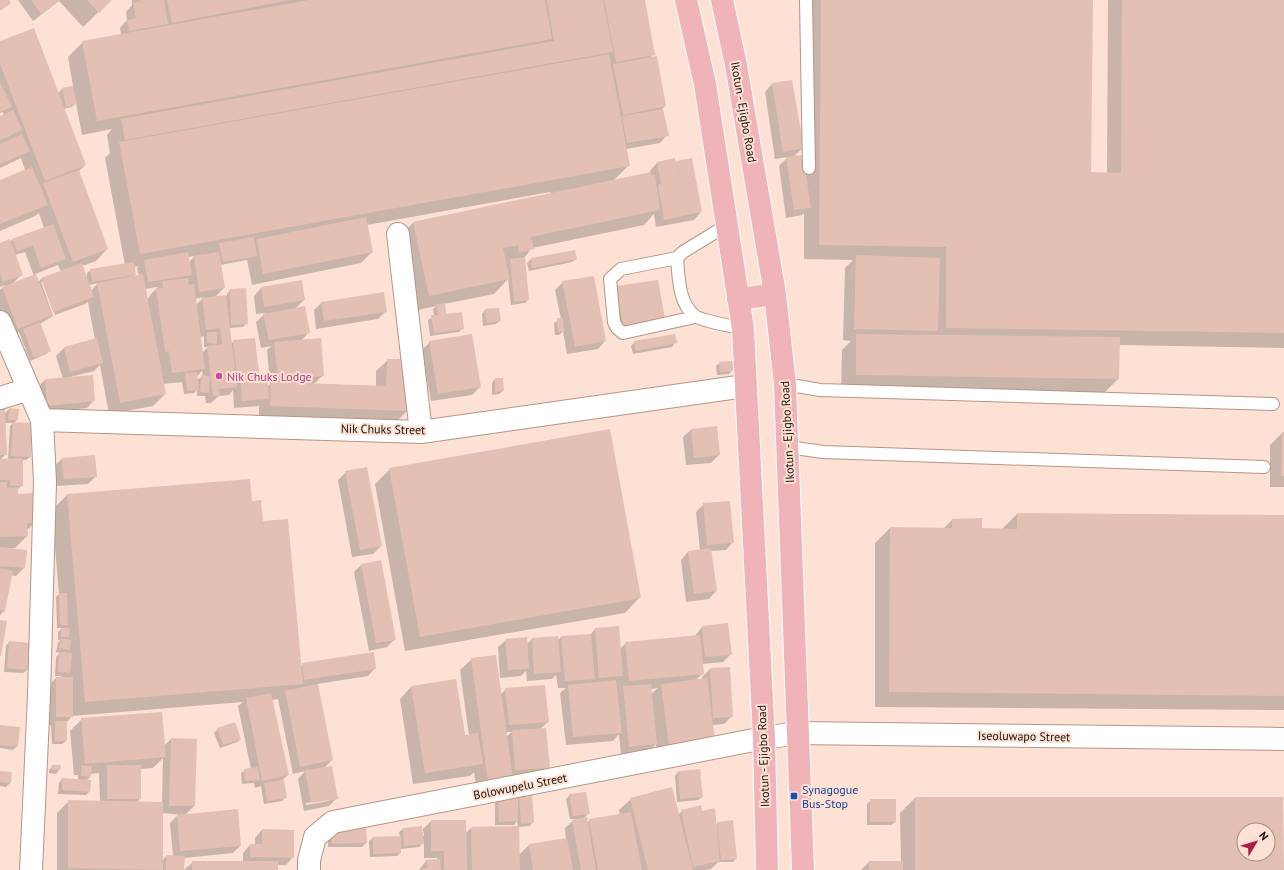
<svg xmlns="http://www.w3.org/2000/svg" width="1284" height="870" font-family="'PT Sans',sans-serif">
  <rect width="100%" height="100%" fill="#fce1d4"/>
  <path fill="#0003" fill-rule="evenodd" d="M18,0H111L83,27L59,1L33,21Z
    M132,0H644L654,54L650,58L665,106L662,109L667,135L660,143L626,149L629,165L614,180L650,173V171L657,163L675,164L677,162L701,212L694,220L656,227L654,214L644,225L532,248L524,258L528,300L525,303L511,305L508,279L494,294L444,304L445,315L463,328L459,332L430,336L428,320L434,316L433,309L436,306L414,311L399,237L414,222L551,194L550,192L367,225L372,252L361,263L252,285L247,260L220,265L224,288L214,298L227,296V294L230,290L247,323L243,327L229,328L231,343L234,341L258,372L255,375L267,387L270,384L267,350L272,346L261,348L256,322L266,313L256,314L254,296L261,288L301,281L304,300L296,308L309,332L301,341L323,375L314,384L376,386V371L388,360L408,410L396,422L259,417V406L234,408L233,390L229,395L219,396L211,403H206L205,396H197V390L194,393L184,394L182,382L163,384L165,394L153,406L109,414L100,365L94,371L70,377L94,400L87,408L39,413L37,388L45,380L63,379L56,356L64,348L95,340L88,302L85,304L55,315L43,282H41L53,316L40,324L50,351L46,354L30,361L19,332L10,336L0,310V290L5,285L0,287V244L10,242L13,239L44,228L39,213L35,216L0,231V181L25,170L21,158L0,168V117L4,115L3,112L0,113V42L58,93L62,89L73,86L68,57L83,42L121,35L120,28L127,20L126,12L132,5ZM76,103L82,135L112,129L107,135L110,153L105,158L125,265L91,270L87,273V279L82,266L96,261L107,249L78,172L85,165L64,109L72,107ZM25,252L34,276L12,284L22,274L15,255ZM195,256L189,262L188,257ZM58,265L61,272L41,279L38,282L35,274ZM139,266L137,268L139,276L133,277L135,275L134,267ZM98,283L91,291L89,285ZM158,287L151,294L147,300L144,289ZM204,297L196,305L195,299ZM204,336V347H208L202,353L200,337ZM202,371L203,376L197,380L196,377Z
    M806,0H1092L1090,173L1107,174L1108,0H1284V348L1119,345L1118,379L1103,394L841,390L842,350L851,341L843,340L845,268L853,260L804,259V213L802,215L786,218L779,166L788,157L775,159L765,92L772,84L803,148L793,157L804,165Z
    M574,251L576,259L572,262L529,271L527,263L531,259Z
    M563,282L605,341L598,349L567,354L563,331L559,335H555L554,323L561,319L555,290Z
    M616,287L664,319L615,333Z
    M321,303L386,311L378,319L316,329L314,310Z
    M485,310L500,321L496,324L483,326L482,314Z
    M430,342L480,387L472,395L431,401L422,350Z
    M635,342L675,343L672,347L633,354L631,346Z
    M720,363L732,370L729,374L717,375L716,366Z
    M495,379L503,391L499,394L492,395V383Z
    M9,409L17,420L14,423L30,457L26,460H22V485L17,490V495L34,523L27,530V536L15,548H7L24,568L16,576L11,575L4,611L0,615V410L4,414ZM5,423H13L10,426L8,460H0L6,454Z
    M716,427L719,455L711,463L686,465L683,437L691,430Z
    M1282,433H1284V487H1270V445Z
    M62,459L96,476L88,484L56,486L54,466Z
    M390,469L639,598L625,613L405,651L375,484Z
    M346,472L381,546L373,554L352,557L338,480Z
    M249,480L251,502L262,522L300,666L373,653L375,668L368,676L317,684L332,760L324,768L337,798L329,806L304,811L298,779L305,771L293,774L278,699L272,700L288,775L281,781L286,797L282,801L264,804L261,786L255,788L254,783L242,784L241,773L245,770L251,769L238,706L243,702L72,716L66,723V741L62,744H52L51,725H49L48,686L56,678H61V676H55L56,657L60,653L56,652L58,643L60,640H58V632L63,628H57L56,597L59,594L52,510L67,495ZM329,799V801L306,805V803Z
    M704,504L733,542L726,550L710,551L716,591L709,599L686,602L681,560L688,552L700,550L696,512Z
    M1017,514L1284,516V710L875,707V543L890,528L943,529L952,520L981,519V529H1002Z
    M361,565L395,639L387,647L369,651L354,572Z
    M702,627L731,654L723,662L702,664L703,673L696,680L702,679V677L710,669L729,668L732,716L724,724L712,725L657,758L656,744L648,752L621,754L619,734L613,741L566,745L560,693L566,688H558L556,675L552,679L527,681L526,671L521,676L500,678L498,647L506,640L526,645L532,639L557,637V641L561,637L590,635L595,629L620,649L626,643L695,636ZM658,688L651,694V689Z
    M9,642L27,670L23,673L4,672L6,646Z
    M472,659L501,694L506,689L544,686L548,722L540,729L549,767L541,775L477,794L474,772L470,776L413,784L400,699L411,687L456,681L465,736H469L460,670ZM506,732H512L506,737Z
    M82,719L164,746L171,739L194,806L185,815L240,846L233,853L184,858L183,870H163V868L161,870H57V813L69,801L100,802L99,773L90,774V777L86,781L89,792L86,795L58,794L59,783L62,779L78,780V775H74L70,731ZM163,758L162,803L137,802L140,799V769L153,768ZM162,813L183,815L177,816L170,823L173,856H166L162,861Z
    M0,726L17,746L13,750L0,748Z
    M218,729L240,739L237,742L220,748L214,733Z
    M53,766L59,770L56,774L49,773V770Z
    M0,772L11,773L10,783L6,787L0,786Z
    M678,772L702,797L698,800L677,802L675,776Z
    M570,795L589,813L583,819L587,823L590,820L620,815L619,810L631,799L678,815L682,811L701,812L716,825L718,823L736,858L733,862H718L711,869L705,870H520V869L519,870H415H419L426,861L437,860V858H424V842L419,847L400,849V853L397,856L370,857L369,841L373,838L400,837L399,832L403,829L421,828L422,836H424L423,829L431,821L465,834L471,828L518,827L517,821L514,825H495V803L499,800L515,799L519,796L533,822L530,826L518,827V856L529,845L566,839L565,828L575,819H570L566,799Z
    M915,798H1282L1283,870H861L869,862H901L900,813ZM1244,830H1268V854H1244Z
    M871,800L895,822L891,825H867V804Z
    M365,829L366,843L362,847H328V832Z
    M262,830L293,857L286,865H277V870H184L193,862H243V853L250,845H255V838Z"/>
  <path fill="#e3c0b3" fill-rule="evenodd" d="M0,0H9L11,3L0,11Z
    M31,0H60L41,14Z
    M87,0H112L99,13Z
    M140,0H164L168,24L129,31L127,20L136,18L133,3L141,1Z
    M167,0H285V1L172,23Z
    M309,0H545L552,39L97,121L82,41Z
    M547,0H603L613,52L125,140L121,119L554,41Z
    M604,0H645L655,55L616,62Z
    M821,0H1093L1091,172L1121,173L1122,0H1284V333L946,328V247L819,245Z
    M34,28L86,165L45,181L0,64V41Z
    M609,54L630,166L140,254L119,142Z
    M657,56L666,106L623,115L613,64Z
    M792,80L804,148L783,152L772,83Z
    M0,82L12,107L0,112Z
    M73,86L77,104L66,107L62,88Z
    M663,109L669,136L627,143L622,116Z
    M13,110L22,130L0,140V116Z
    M22,134L30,151L0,164V144Z
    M803,155L811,208L794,210L786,157Z
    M675,158L680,184L676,161L692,158L702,212L664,220L658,185L661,184L657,162Z
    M32,167L48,205L0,224V180Z
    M79,170L108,249L73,262L43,183Z
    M651,172V175H655L660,210L531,237L534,249L519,253L518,245L503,248L510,279L429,296L413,222Z
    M366,217L373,252L263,274L257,239Z
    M53,224L66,259L41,268L33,245L17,251L12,239Z
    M254,237L257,256L223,262L219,243Z
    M10,239L23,275L3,282L0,273V243Z
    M575,250L577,259L532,268L531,258Z
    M188,252L192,275L148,282L144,260Z
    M219,252L225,288L199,292L194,256Z
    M856,255L940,258L938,331L854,329Z
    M525,257L529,300L514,302L510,259Z
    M134,262L136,275L92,282L90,269Z
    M82,263L94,297L53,312L41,278Z
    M36,274L52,315L18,329L2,287Z
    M143,274L166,394L120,403L97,283Z
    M594,276L606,341L575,347L562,281Z
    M188,278L189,285L194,284L205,369L172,373L169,351L165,352L156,289L163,288L162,281Z
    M302,280L305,300L264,307L261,287Z
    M658,280L665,319L623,326L616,286Z
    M246,288L248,324L231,325L230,289Z
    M384,292L387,312L324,321L321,302Z
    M226,295L237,387L219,389L220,396H213L207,346L222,344L220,328L206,330L202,298Z
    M445,303L446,314L462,312L464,329L434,333L431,315H438L436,304Z
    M305,306L310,333L269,340L263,314Z
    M499,308L501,321L487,323L485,309Z
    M557,318H563L564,331L558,332Z
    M40,322L51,351L34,358L23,329Z
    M207,332H217V344L207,343Z
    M472,334L481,387L438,394L429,341Z
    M675,334L677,343L636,351L634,341Z
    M856,334L1120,337L1119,379L856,375Z
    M97,338L103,363L70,372L64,347Z
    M255,338L259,373L237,375L233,340Z
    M321,338L324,376L278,380L274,342Z
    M387,359H410L409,411L270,406L271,382L386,386Z
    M733,361V371L720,372L719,362Z
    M197,372L199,390L187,391L185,373Z
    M267,374L269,399L242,401L240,375Z
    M93,375L95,401L47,406L45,379Z
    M201,375L210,376L209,393L200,392Z
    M495,378H503L504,391L495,392Z
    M9,408L19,409L18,420H8Z
    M0,409H5L7,455H0Z
    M13,422L32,423L31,457L11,456Z
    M717,426L720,455L694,458L691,429Z
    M610,429L641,598L420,637L389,468Z
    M1282,432H1284V476H1281Z
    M95,455L97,477L63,479L62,458Z
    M23,458V486H10V480H0V459Z
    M367,467L382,546L360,550L345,471Z
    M250,479L252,501L261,500L263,521L288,519L303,684L85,702L67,494Z
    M0,482H7V488L18,487V494L34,493L35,523H27L28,536L0,537Z
    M730,501L734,543L707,545L703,503Z
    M1017,513L1284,515V696L889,692L890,527L952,528V519L982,518V528L1017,529Z
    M0,547L27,550L25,568L0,566Z
    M711,548L717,591L694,594L688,551Z
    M381,560L396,640L376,643L361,564Z
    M0,568L13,571L5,611L0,610Z
    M59,593H67L68,625H60Z
    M0,620L7,621L1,656H0Z
    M728,623L732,655L705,657L702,626Z
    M619,626L623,676L599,678L595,628Z
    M61,628H70L69,637H61Z
    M591,634L595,679L565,681L561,636Z
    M700,635L704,674L629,681L625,642Z
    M558,636L561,672L534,674L532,638Z
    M527,637L529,669L508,670L505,639Z
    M61,638L71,640L70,650L59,648Z
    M9,641L30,643L28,670L7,668Z
    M59,652L72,653L70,673L58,672Z
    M374,652L376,669L304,680L302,663Z
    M496,655L513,779L488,783L471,658Z
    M730,667L733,717L713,718L710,668Z
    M56,677H73V717H56Z
    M707,678L715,741L669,747L661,684Z
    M456,679L465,735L478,733L483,764L425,773L411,686Z
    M616,680L622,733L573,737L568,685Z
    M318,684L333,760L300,767L285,691Z
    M651,684L657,744L629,747L623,686Z
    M545,685L549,722L509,725L505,688Z
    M271,693L289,775L262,781L246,698Z
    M162,712L166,757L85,764L81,718Z
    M55,721H67V741H55Z
    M235,722L241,739L223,745L217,728Z
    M0,725L20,727L18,747L0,745Z
    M546,728L550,768L515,770L512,730Z
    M171,738L197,739L195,806H169Z
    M52,765H61L60,770H52Z
    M82,765L92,766L91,777L81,776Z
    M107,765H141V799H107Z
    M332,766L338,799L311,803L305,770Z
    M258,767L260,780L245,781L244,769Z
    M700,769L703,797L680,799L678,771Z
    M0,771L12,772L11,783L0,782Z
    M62,778L91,780L90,792L62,790Z
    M284,780L287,798L267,801L264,783Z
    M672,787L693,870H648L630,798Z
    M586,792L590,814L573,816L569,794Z
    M532,794L534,823L521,824L519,795Z
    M915,797H1283L1284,870H915ZM1244,830H1268V854H1244Z
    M518,798V821L499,822L498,799Z
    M870,799H896V822H870Z
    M68,800L163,802V870L68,868Z
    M701,805L702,811L715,808L720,861L693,867L681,810Z
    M238,809L241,846L180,851L177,815Z
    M631,812L642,870H598L589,819Z
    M587,817L596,870H581L572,820Z
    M431,820H466L467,870H444V851H431Z
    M733,820L737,859L721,860L717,822Z
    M422,826L424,844L404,846L403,828Z
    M519,826L520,870H472L471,827Z
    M332,828H366L367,843L332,844Z
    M262,829L294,830V858L250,857V844H262Z
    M401,836V853L373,854V837Z
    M567,838L573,870H533L529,844Z
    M166,855L185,856L184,870H166Z
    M440,859L441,870H419L427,868L426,860Z
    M192,861H278V870H192Z
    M869,861H903V870H869Z"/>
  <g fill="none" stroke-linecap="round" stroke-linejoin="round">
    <g stroke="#b59686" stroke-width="14">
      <path id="lane" d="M806,0L809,168
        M727,225L683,252L677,258C679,278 678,302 695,316C701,321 733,326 743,329
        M677,258L621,269L610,279L614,322L617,328L623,333L695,317
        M785,384L820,390L1273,404
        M788,447L823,452L1264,467"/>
    </g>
    <g stroke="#b59686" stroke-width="24">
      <path id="street" d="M398,234L421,432
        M0,322L42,420L45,482L39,695L31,870
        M0,398L29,389
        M42,420L421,432L745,386
        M309,870V860L315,837L333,822L764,738L797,733L1284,739"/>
    </g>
    <g stroke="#fff" stroke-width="24">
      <path id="primary" d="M686,0L705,84L743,329L764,738L767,870
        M722,0L736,65L775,294L785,384L803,870
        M738,299L775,294"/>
    </g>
    <use href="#lane" stroke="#fff" stroke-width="12"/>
    <use href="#street" stroke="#fff" stroke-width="22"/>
    <use href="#primary" stroke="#efb3b8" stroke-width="22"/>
  </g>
  <circle fill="#d1479c" stroke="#fce1d4" stroke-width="1.5" cx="219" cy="376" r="4"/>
  <rect fill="#1a4fb4" stroke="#fce1d4" stroke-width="1.5" x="790" y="792" width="8" height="8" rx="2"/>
  <g text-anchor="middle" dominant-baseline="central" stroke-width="4" stroke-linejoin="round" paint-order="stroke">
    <g font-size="12" fill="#1e120d" stroke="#fce1d4">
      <text transform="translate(744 112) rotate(80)">Ikotun - Ejigbo Road</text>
      <text transform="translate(383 429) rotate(1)">Nik Chuks Street</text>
      <text transform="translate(787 432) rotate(-93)">Ikotun - Ejigbo Road</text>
      <text transform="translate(1024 736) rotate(1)">Iseoluwapo Street</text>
      <text transform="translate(763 756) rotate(-92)">Ikotun - Ejigbo Road</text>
      <text transform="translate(520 786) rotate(-11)">Bolowupelu Street</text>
    </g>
    <g font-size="12" fill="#b23c85" stroke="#fce1d4" text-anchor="start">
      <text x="227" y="376">Nik Chuks Lodge</text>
    </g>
    <g font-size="12" fill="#164399" stroke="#fce1d4" text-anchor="start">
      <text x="802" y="789">Synagogue<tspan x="802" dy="14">Bus-Stop</tspan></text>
    </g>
  </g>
  <g transform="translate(1256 842) rotate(52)"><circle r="19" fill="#fce1d4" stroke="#a38e84"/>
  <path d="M0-3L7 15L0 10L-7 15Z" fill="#ae1a44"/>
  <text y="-6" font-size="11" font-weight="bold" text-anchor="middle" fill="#1e120d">N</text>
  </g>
</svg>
